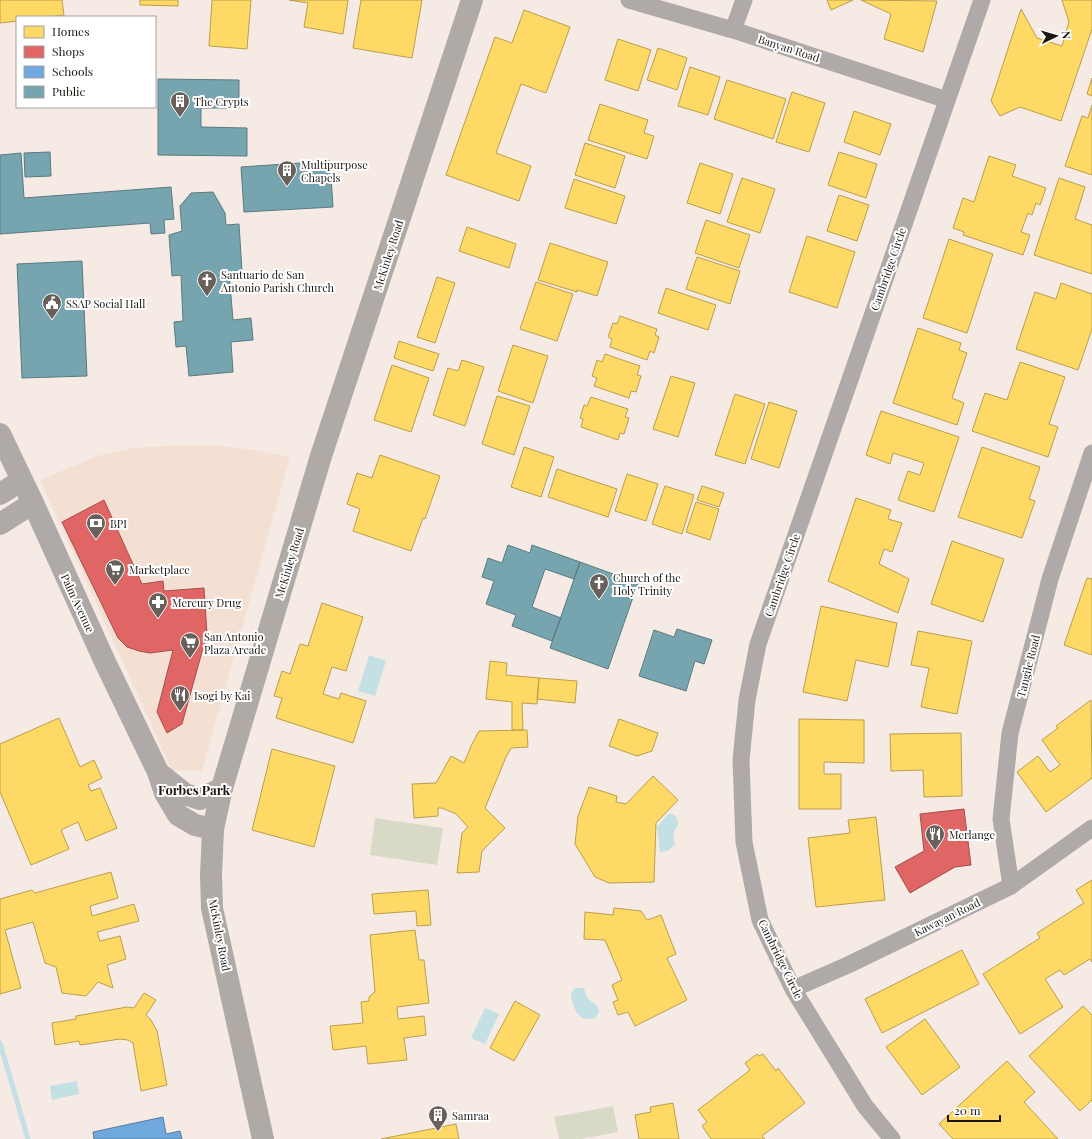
<svg xmlns="http://www.w3.org/2000/svg" width="1092" height="1139" font-family="'Playfair Display',serif">
  <rect width="100%" height="100%" fill="#f5ebe4"/>
  <path fill="#f3e0d3" d="M190,445L223,446L255,450L290,457L202,771L172,770L40,480L98,456L131,448Z"/>
  <path fill="#d9d9c7" d="M375,818L443,828L437,865L370,855Z
    M613,1106L618,1132L581,1139H559L554,1117Z"/>
  <path fill="#c3e0e5" d="M369,655L386,661L375,696L358,691Z
    M668,814C675,813 678,818 678,825C673,831 673,836 675,844L669,850L660,852L657,827Z
    M575,988H583C586,991 585,994 587,997C591,1004 606,1006 595,1018C590,1019 585,1020 581,1017C575,1013 571,1000 571,993Z
    M485,1008L499,1014L485,1044L471,1038Z
    M77,1081L79,1094L52,1100L50,1086Z"/>
  <path fill="#ffd966" stroke="#bb9e4c" d="M0,0H62L64,15L48,17H17V21L0,23Z
    M140,0H178V6L140,5Z
    M212,0H251L247,49L209,46Z
    M289,0H348L343,34L304,27L308,3Z
    M361,0H422L412,58L353,48Z
    M827,0H853L831,10Z
    M861,0L937,1L923,52L884,39L891,14Z
    M1062,0H1092V29L1061,121L1020,107L1000,116L991,101L1021,9L1037,38L1062,46L1069,22Z
    M524,10L570,27L546,93L521,84L496,153L531,166L519,201L446,175L495,37L512,43Z
    M618,39L651,50L638,91L605,80Z
    M658,48L687,58L677,90L647,80Z
    M690,67L720,77L708,115L678,106Z
    M1092,78V96L1087,94Z
    M727,80L786,99L773,139L714,119Z
    M792,92L825,103L809,152L776,142Z
    M600,104L648,120L644,133L654,136L647,159L588,140Z
    M1092,105V175L1065,166L1082,116L1088,118Z
    M854,111L891,124L880,155L844,142Z
    M585,143L625,156L615,188L575,175Z
    M839,152L877,164L866,198L828,185Z
    M989,156L1016,165L1012,176L1046,188L1040,205L1036,203L1032,215L1028,213L1021,232L1030,235L1023,255L963,235L964,232L953,228L963,198L974,202Z
    M700,163L733,174L720,214L687,203Z
    M742,178L775,189L760,233L727,222Z
    M1059,178L1085,187L1075,219L1092,225V274L1034,255Z
    M574,179L625,196L616,224L565,208Z
    M839,195L869,205L857,241L827,231Z
    M706,220L750,235L739,268L695,253Z
    M467,227L516,244L509,268L459,251Z
    M807,236L855,252L837,308L789,292Z
    M949,239L993,254L967,333L923,318Z
    M550,243L608,262L597,296L577,290V292L538,280Z
    M697,257L740,271L730,304L686,289Z
    M437,277L455,283L435,343L417,337Z
    M536,282L573,294L557,341L520,329Z
    M1061,283L1092,294V329L1078,370L1016,349L1035,292L1056,299Z
    M666,288L716,305L708,330L658,313Z
    M620,316L657,329L655,335L659,337L654,353L650,351L647,360L610,347L612,339L608,337L613,323L617,324Z
    M918,328L961,343L959,350L967,353L952,398L964,403L957,425L893,403Z
    M399,341L439,354L433,371L394,358Z
    M513,345L548,356L533,403L498,391Z
    M605,354L640,366L637,375L641,376L636,392L631,391L629,398L594,386L597,378L592,376L597,360L602,362Z
    M462,360L484,367L465,426L433,415L448,368L458,371Z
    M1020,362L1065,377L1049,424L1058,427L1048,457L972,431L985,393L1007,400Z
    M392,365L429,378L411,432L374,420Z
    M671,376L695,383L678,437L653,429Z
    M735,394L765,404L745,464L715,455Z
    M497,396L530,406L514,455L482,444Z
    M591,397L628,409L625,417L629,418L624,434L620,433L618,440L581,427L583,419L580,418L584,405L587,406Z
    M769,402L797,411L779,468L751,459Z
    M881,411L959,437L934,512L898,500L908,471L920,475L924,463L893,453L890,464L866,455Z
    M524,447L554,457L541,497L511,487Z
    M982,447L1040,467L1029,499L1035,501L1022,538L958,517Z
    M380,455L440,476L425,519L423,518L411,551L353,531L360,509L347,504L357,473L372,478Z
    M557,469L617,489L608,517L548,497Z
    M627,474L658,484L646,521L615,511Z
    M665,486L694,495L682,534L652,524Z
    M702,486L724,493L719,507L697,500Z
    M856,498L891,510L888,519L902,523L892,552L884,549L879,564L909,579L898,613L828,581Z
    M696,502L719,509L710,540L686,532Z
    M952,541L1004,559L983,622L931,604Z
    M1087,578L1092,579V655L1064,645Z
    M322,603L363,617L346,671L332,667L323,694L339,699L341,693L366,701L353,743L276,718L282,698L274,696L282,671L290,674L300,644L308,646Z
    M821,606L897,623L888,667L856,660L847,701L803,692Z
    M918,631L972,641L957,714L921,707L929,668L911,665Z
    M490,661L507,663L506,675L539,678L537,704L522,703L523,730H512V702L486,699Z
    M539,678L577,681L575,703L537,699Z
    M1091,700L1092,778L1046,812L1017,772L1038,756L1050,772L1060,765L1042,740L1058,728L1056,726Z
    M59,718L80,767L94,760L102,778L88,785L91,791L100,788L117,828L86,841L78,822L61,830L69,849L31,865L0,792V744Z
    M619,719L658,733L652,751L637,756L609,746Z
    M799,719L864,720V763L824,762V774H841V809H799Z
    M527,730L528,747L511,748L506,757L485,808L505,828L482,851L479,872L457,873L462,833L468,827L456,814L442,808H438V816L414,818L412,784L436,783L451,756L464,763L472,744L479,731Z
    M961,733L962,796L924,797L923,770L891,771L890,734Z
    M272,749L335,766L314,847L252,830Z
    M653,776L678,800L656,823L654,882L609,883L595,877L575,844L578,816L589,787L617,796L616,802L626,804Z
    M876,817L885,900L816,907L808,838L850,833L848,820Z
    M111,872L118,898L90,906L92,916L134,904L139,921L97,932L100,941L120,936L126,959L107,965L113,988L98,982L86,996L62,993L56,967L45,963L33,922L5,930L21,988L0,994V899L32,890L35,893Z
    M1092,880V962L1090,959L1064,975L1060,970L1045,979L1063,1007L1020,1034L983,974L1040,938L1037,933L1084,903L1076,890Z
    M428,890L431,925L417,926L416,911L374,914L372,894Z
    M614,908L641,911L647,920L661,915L676,954L667,958L687,1000L635,1026L628,1012L618,1015L613,1002L618,1000L612,985L622,980L605,940L584,939L585,912L613,915Z
    M415,930L419,960H424L429,1003L397,1007L398,1019L424,1016L426,1035L404,1038L407,1060L368,1064L366,1046L333,1050L330,1026L363,1023L361,1002L369,1001V997L372,994L375,992L370,935Z
    M962,950L979,984L882,1033L865,999Z
    M144,993L156,1000L146,1015L151,1020L157,1031L167,1085L141,1091L133,1043L128,1040L120,1039L80,1045L79,1041L55,1045L52,1023L76,1019V1016L127,1007L134,1008Z
    M515,1001L540,1015L514,1061L490,1048Z
    M1083,1006L1092,1015V1100L1080,1111L1029,1056Z
    M925,1019L960,1067L922,1095L886,1047Z
    M757,1054L759,1056L763,1054L776,1071L778,1068L805,1103L762,1136L765,1139H711L702,1126L707,1122L698,1110L750,1070L745,1063Z
    M1007,1061L1035,1092L1024,1102L1058,1139H953L939,1124Z
    M673,1103L679,1139H639L635,1115L651,1112L650,1107Z
    M456,1124L459,1139H381Z"/>
  <path fill="#e06666" stroke="#a54e4c" d="M104,500L142,584L163,581L164,591L204,588L207,634L182,724L167,733L157,712L173,650L150,653L139,651L127,647L118,638L62,522Z
    M964,809L971,865L955,867L910,893L895,867L924,851L920,814Z"/>
  <path fill="#6fa8dc" stroke="#567c9f" d="M163,1117L166,1134L180,1131L182,1139H94L93,1132Z"/>
  <path fill="#76a5af" stroke="#5b7a80" d="M158,79L239,80V108H201V127L247,128V156L158,155Z
    M50,152L51,176L25,177L24,153Z
    M21,153L24,198L171,187L174,219L164,220L165,233L151,234L150,223L0,234V155Z
    M330,161L333,207L244,212L241,167Z
    M213,192L225,213L226,225L239,224L242,271L229,272L233,320L251,318L253,340L231,342L233,372L189,376L186,346L176,347L174,322L183,321L181,275L172,276L169,235L182,231L180,206L191,193Z
    M82,261L87,376L22,378L17,264Z
    M508,545L530,553L532,545L580,562L574,579L545,569L532,607L561,618L552,641L512,626L516,615L486,604L494,581L482,577L488,558L502,563Z
    M580,562L638,583L608,669L550,648Z
    M677,629L712,640L704,664L695,661L686,691L639,676L654,630L674,637Z"/>
  <g fill="none" stroke-linecap="round" stroke-linejoin="round">
    <path stroke="#c3e0e5" stroke-width="5" d="M0,1043L28,1139"/>
    <path stroke="#afaaa8" stroke-width="17" d="M629,0L733,30L947,100
      M733,30L744,0
      M1011,886L1001,819L1010,733L1050,579L1092,453
      M793,989L848,965L1011,886L1092,828
      M892,1139L865,1106L793,989L760,920L744,842L741,760L747,700L758,644L982,0"/>
    <path stroke="#afaaa8" stroke-width="22" d="M0,434L33,503L105,662L158,772L165,793L178,815L195,825L213,829
      M0,494L22,480
      M0,524L33,503
      M159,773L185,794L200,799L222,788"/>
    <path stroke="#afaaa5" stroke-width="22" d="M263,1139L212,908L211,876L213,829L222,788L321,456L472,0"/>
  </g>
  <defs>
    <g id="building-pin" transform="scale(1)"><path d="M0 17L-7.5 6A9.5 9.5 0 1 1 7.5 6Z" fill="#68615b" stroke="#fff"/><path d="M-4-6H4V6H1V3H-1V6H-4ZM-2.5-4.3h1.7v1.8h-1.7ZM.8-4.3h1.7v1.8H.8ZM-2.5-1h1.7V.8h-1.7ZM.8-1h1.7V.8H.8Z" fill="#fff"/></g>
    <g id="church-pin" transform="scale(1)"><path d="M0 17L-7.5 6A9.5 9.5 0 1 1 7.5 6Z" fill="#68615b" stroke="#fff"/><path d="M-1.2-6h2.4v3.5h3.3v2.4h-3.3V6h-2.4V-.1h-3.3v-2.4h3.3Z" fill="#fff"/></g>
    <g id="civic-pin" transform="scale(1)"><path d="M0 17L-7.5 6A9.5 9.5 0 1 1 7.5 6Z" fill="#68615b" stroke="#fff"/><path d="M-.6-6.5H3V-4.5H.6V-3L4-1V1h2V6H-6V1h2V-1L-.6-3ZM-1.2 2.5V6h2.4V2.5Z" fill="#fff"/></g>
    <g id="bank-pin" transform="scale(1)"><path d="M0 17L-7.5 6A9.5 9.5 0 1 1 7.5 6Z" fill="#68615b" stroke="#fff"/><path d="M-6-4H6V4H-6ZM0-2.3a2.3 2.3 0 1 0 0 4.6a2.3 2.3 0 1 0 0-4.6Z" fill="#fff"/></g>
    <g id="supermarket-pin" transform="scale(1)"><path d="M0 17L-7.5 6A9.5 9.5 0 1 1 7.5 6Z" fill="#68615b" stroke="#fff"/><path d="M-6-5.5h2.5l.6 2H6L4.5 2H-2.5L-4.4-4H-6ZM-1.5 3.2a1.3 1.3 0 1 0 .1 0ZM3 3.2a1.3 1.3 0 1 0 .1 0Z" fill="#fff"/></g>
    <g id="pharmacy-pin" transform="scale(1)"><path d="M0 17L-7.5 6A9.5 9.5 0 1 1 7.5 6Z" fill="#68615b" stroke="#fff"/><path d="M-2-6h4v4h4v4h-4v4h-4v-4h-4v-4h4Z" fill="#fff"/></g>
    <g id="restaurant-pin" transform="scale(1)"><path d="M0 17L-7.5 6A9.5 9.5 0 1 1 7.5 6Z" fill="#68615b" stroke="#fff"/><path d="M-5-6h1v4h1v-4h1v4h1v-4h1v5L-1.5 .5V6h-2V.5L-5-1ZM5-6V6H3V1.5H1.5Q1.5-4 5-6Z" fill="#fff"/></g>
  </defs>
  <g fill-rule="evenodd">
    <use href="#building-pin" x="180" y="101"/>
    <use href="#building-pin" x="287" y="170"/>
    <use href="#church-pin" x="207" y="280"/>
    <use href="#civic-pin" x="52" y="303"/>
    <use href="#bank-pin" x="96" y="523"/>
    <use href="#supermarket-pin" x="115" y="569"/>
    <use href="#church-pin" x="599" y="583"/>
    <use href="#pharmacy-pin" x="158" y="602"/>
    <use href="#supermarket-pin" x="190" y="642"/>
    <use href="#restaurant-pin" x="180" y="695"/>
    <use href="#restaurant-pin" x="935" y="834"/>
    <use href="#building-pin" x="438" y="1115"/>
  </g>
  <g text-anchor="middle" dominant-baseline="central" stroke-width="4" stroke-linejoin="round" paint-order="stroke">
    <g font-size="11" fill="#1c1611" stroke="#fff">
      <text transform="translate(789 48) rotate(18)">Banyan Road</text>
      <text transform="translate(388 255) rotate(-72)">McKinley Road</text>
      <text transform="translate(888 269) rotate(-71)">Cambridge Circle</text>
      <text transform="translate(289 563) rotate(-73)">McKinley Road</text>
      <text transform="translate(782 575) rotate(-71)">Cambridge Circle</text>
      <text transform="translate(78 603) rotate(65)">Palm Avenue</text>
      <text transform="translate(1028 666) rotate(-76)">Tangile Road</text>
      <text transform="translate(947 917) rotate(-26)">Kawayan Road</text>
      <text transform="translate(220 935) rotate(79)">McKinley Road</text>
      <text transform="translate(781 959) rotate(64)">Cambridge Circle</text>
    </g>
    <g font-size="11" fill="#1c1611" stroke="#fff" text-anchor="start">
      <text x="194" y="101">The Crypts</text>
      <text x="301" y="164">Multipurpose<tspan x="301" dy="13">Chapels</tspan></text>
      <text x="221" y="274">Santuario de San<tspan x="221" dy="13">Antonio Parish Church</tspan></text>
      <text x="66" y="303">SSAP Social Hall</text>
      <text x="110" y="523">BPI</text>
      <text x="129" y="569">Marketplace</text>
      <text x="613" y="577">Church of the<tspan x="613" dy="13">Holy Trinity</tspan></text>
      <text x="172" y="602">Mercury Drug</text>
      <text x="204" y="636">San Antonio<tspan x="204" dy="13">Plaza Arcade</tspan></text>
      <text x="194" y="695">Isogi by Kai</text>
      <text x="949" y="834">Merlange</text>
      <text x="452" y="1115">Samraa</text>
    </g>
    <g font-size="13" font-weight="bold" fill="#1c1611" stroke="#fff">
      <text x="194" y="789">Forbes Park</text>
    </g>
  </g>
  <rect x="16" y="16" width="140" height="92" fill="#ffffff" stroke="#a4a2a0"/>
  <rect x="24" y="26" width="20" height="12" fill="#ffd966" stroke="#a4a2a0"/>
  <text x="52" y="36" font-size="12" fill="#1c1611">Homes</text>
  <rect x="24" y="46" width="20" height="12" fill="#e06666" stroke="#a4a2a0"/>
  <text x="52" y="56" font-size="12" fill="#1c1611">Shops</text>
  <rect x="24" y="66" width="20" height="12" fill="#6fa8dc" stroke="#a4a2a0"/>
  <text x="52" y="76" font-size="12" fill="#1c1611">Schools</text>
  <rect x="24" y="86" width="20" height="12" fill="#76a5af" stroke="#a4a2a0"/>
  <text x="52" y="96" font-size="12" fill="#1c1611">Public</text>
  <g transform="translate(1056 36) rotate(85)" stroke="#ffffff" stroke-width="3" paint-order="stroke">
  <path d="M0-3L7 15L0 10L-7 15Z" fill="#1c1611"/>
  <text y="-6" font-size="11" font-weight="bold" text-anchor="middle" fill="#1c1611">N</text>
  </g>
  <path d="M948 1115v6h52v-6" fill="none" stroke="#1c1611" stroke-width="2"/>
  <text x="954" y="1115" font-size="12" fill="#1c1611" stroke="#ffffff" stroke-width="3" paint-order="stroke">20 m</text>
</svg>
